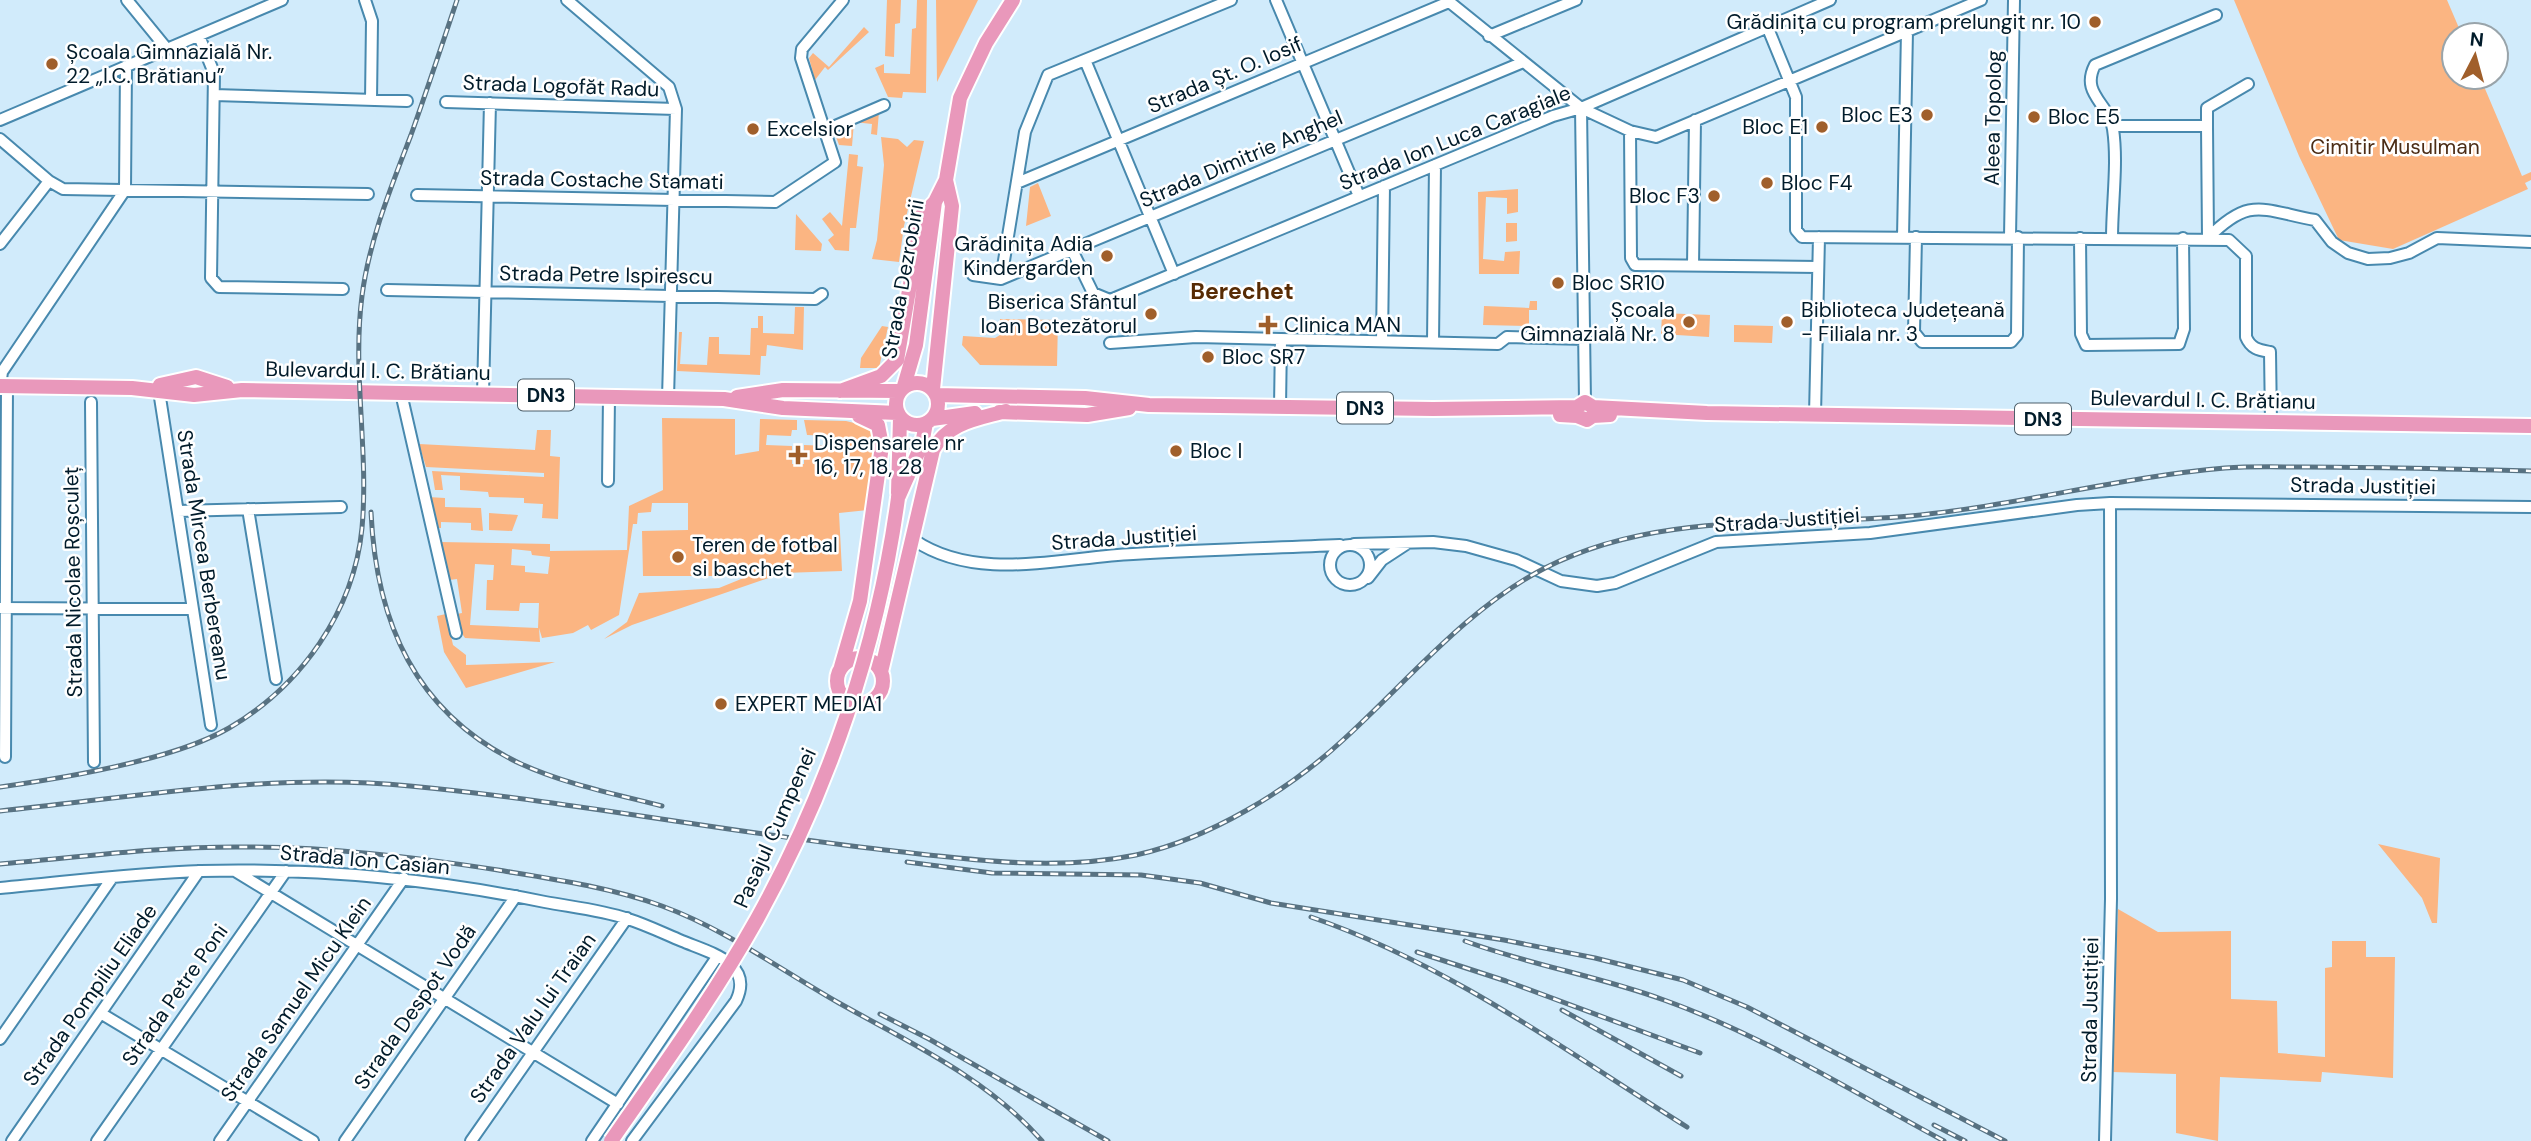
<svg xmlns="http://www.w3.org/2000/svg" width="2531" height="1141" font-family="'DM Sans',sans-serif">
  <rect width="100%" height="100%" fill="#d1ebfb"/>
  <path fill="#fbb582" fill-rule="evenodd" d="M887,0H901L900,23L895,24L894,57L885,56Z
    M917,0H927L926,93L903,92L902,98L888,97L875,68L884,64V73L910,74L912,29L916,28Z
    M936,0H978L937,82Z
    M2234,0H2447L2462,35H2454V77H2480L2522,176L2531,172V180L2525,183L2528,189L2393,249L2339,240L2299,156Z
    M864,27L869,32L828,70L825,67L815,80L809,58L813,53L829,67Z
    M879,112L877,135L871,134L872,124L854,122L852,146L839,145L834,131Z
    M881,137L898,139L907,147L914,140L924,141L904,226L899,262L872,259L877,240L884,165Z
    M849,154L858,155L857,166L863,167L856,228H850L849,251L835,250L828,240L834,235L822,219L830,212L842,226Z
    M1038,183L1051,216L1026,226L1030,187Z
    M1518,189V212L1507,214V198L1486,197L1483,259L1504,261L1505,252L1520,251L1519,274H1479L1478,192Z
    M796,214L822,244L821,251L795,250Z
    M1506,223H1517V241L1506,242Z
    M1530,301H1537V310H1529V326L1483,325L1484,306L1529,308Z
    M795,307H804L803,350L767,345L766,356H761L760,375L677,371L679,332H682L680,364L707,365L709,337H719V354L750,355L751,328H758V316H763V333L794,334Z
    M1662,313L1710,315L1709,337L1661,334Z
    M1000,319L1058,320L1057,366L980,365L962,345L963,336L995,338L1000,335Z
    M1734,325L1773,326L1772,343L1734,342Z
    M882,326L888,327L879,368H860L861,358Z
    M662,418L735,419V455L759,451L760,419L797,420V430H792L791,436L767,435L766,445L792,446V464H804V445L830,446L831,436L807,435L804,420L846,421L867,426L875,439L868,510L839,513L842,571L783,573L632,625L604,639L627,622L639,593L719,588L751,575L746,567L713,576H643L642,531L688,530V503H652L651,512L638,513L637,524H633L619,615L591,630L588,625L573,633L542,638L539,628L540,642L465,638L459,629L457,614L462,613L457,579L449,580L440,542L550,544V551L627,550L629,506L663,490ZM512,549L531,551L532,555L550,557L548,574L525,572V566L511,565ZM475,564L494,565L493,580H487L486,610L519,611L520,603H539L538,628L470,625Z
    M537,430H551L550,456L560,457L558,519L542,518L543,504L524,503V498L489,497L488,492L460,490V476L441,475L443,490H435L432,471L544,477V473L426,467L419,444L535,450Z
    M428,497L445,498V507L481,508L483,531L471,530V523L441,522V528H437Z
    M489,513L518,515L512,531L489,530Z
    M446,614L453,645L466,655V665L555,662L466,688L444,652L437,616Z
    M2378,844L2440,858L2437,923H2432L2422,898Z
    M2118,909L2158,932L2231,931V999L2277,1001L2278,1053L2325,1057V968L2332,967V941H2366V957H2395L2393,1078L2322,1072L2321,1082L2220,1077L2218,1141L2176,1133V1074L2112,1072Z"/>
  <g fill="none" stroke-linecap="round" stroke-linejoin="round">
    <g stroke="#4889ae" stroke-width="14">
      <path id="minor" d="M127,0L167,49
        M365,0L372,21L371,100
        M567,0L669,87L676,109L668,398
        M1276,0L1359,196
        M1447,0L1581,108L1585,402
        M1767,26L1796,97V230L1802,237L2229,240L2246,256V337C2251,349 2259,350 2270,352L2271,422
        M199,36L214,73L211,278L219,287L343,289
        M1489,36L1576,0
        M1085,60L1174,274
        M214,95L407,101
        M446,102L676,109
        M1581,108L1630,131L1656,137L1981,0
        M0,120L282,0
        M2113,126H2207L2208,238
        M2207,126V108L2248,84
        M826,130L884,105
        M1630,131L1631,258L1635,265L1818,267
        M0,139L49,181L63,189L368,194
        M1017,183L1449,2
        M417,195L775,202L835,162L801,58L802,49L843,0
        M1903,237L1907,31
        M1916,237L1914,332L1922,342H2011L2017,335L2018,237
        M2010,237L2014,0
        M2080,238L2081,334L2086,345L2179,344L2184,329L2183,238
        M2112,238C2112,203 2118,163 2113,129C2109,103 2080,94 2095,65L2216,15
        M2208,238C2250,196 2261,210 2315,220L2332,242L2348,253L2368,259L2390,258L2409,253L2437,238L2531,242
        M0,244L49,181
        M1072,250L1093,293L1110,300L1553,116L1581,108L1830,0
        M1693,266L1695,120
        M973,275L1001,279L1521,63
        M1001,279L1025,132L1048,75L1231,0
        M387,290L815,299L822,294
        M1382,341L1384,186
        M1433,342L1435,165
        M1110,343L1196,337L1498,344L1507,337L1586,339
        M0,386L2,372L125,190L126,66
        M159,391L211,725
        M401,393L456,633
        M483,394L490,103
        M91,402L94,762
        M1280,407L1281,339
        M1815,415L1819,237
        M608,481L609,397
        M248,509L276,679
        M178,511L341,507
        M914,540C977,583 1063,557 1133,554C1202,550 1271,548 1340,545
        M1354,544L1433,542L1466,546L1516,560L1561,581L1597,586L1615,583L1716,542L1870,533L2077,505L2110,503L2531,507
        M1330 565a20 20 0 1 1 40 0a20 20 0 1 1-40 0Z
        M1368,578L1382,560L1408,543
        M0,608L193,609
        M5,757L7,386
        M235,871L618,1104
        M0,888C67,882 134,873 201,871C317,868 432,879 545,902C572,907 602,910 628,919C647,925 665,934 682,941C711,953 754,963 736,1001L632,1141
        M102,1014L313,1141
        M0,1039L112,878
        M12,1141L199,871
        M97,1141L286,871
        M220,1141L404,878
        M345,1141L516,896
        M471,1141L627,918
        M592,1141L717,957
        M2105,1141L2111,899L2110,503"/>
    </g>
    <g stroke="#fff" stroke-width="18">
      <path id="major" d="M896 404a21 21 0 1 1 42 0a21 21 0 1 1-42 0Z
        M160,385L196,377L227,387
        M0,386L132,388L194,395L242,390L724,399L783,408L897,413
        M904,386L916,345L935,202L946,180L960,98L986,43L1013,0
        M933,389L952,206L946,180
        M840,391L881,376L897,360L922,215L935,202
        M936,395L1085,398L1149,405L1433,409L1577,407
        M737,397L783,390L899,391
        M1577,407L1585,402L1593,407L1707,413L2531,426
        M999,412L1087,415L1129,408
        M1560,415L1577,416L1587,420L1593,416L1610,415
        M932,419L975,413
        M898,493L900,418
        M898,498L922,444L926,423
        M837 681a23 23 0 1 1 46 0a23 23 0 1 1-46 0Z
        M841,667L860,601L882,446L878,425L859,416
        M881,672L933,450C948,422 978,419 1006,411"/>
    </g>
    <use href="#minor" stroke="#fff" stroke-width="10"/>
    <use href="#major" stroke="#e998bb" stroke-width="14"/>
    <g stroke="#587282" stroke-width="5">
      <path id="rail" d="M371,512C376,622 415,713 519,763C564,784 615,794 662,806
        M0,787C64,778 174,760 229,728C301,686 354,611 362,528C369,451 352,373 362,296C369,241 391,187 411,135C427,90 442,45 457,0
        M0,811C136,797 274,772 410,786C569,801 726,832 885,850C967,859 1053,872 1136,855C1209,839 1289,790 1343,740C1408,681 1466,609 1545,568C1659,510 1787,527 1910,516C2016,506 2119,477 2225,468C2252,466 2279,467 2305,467C2380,467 2456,469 2531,471
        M907,862L992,873L1141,875L1200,883L1271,903L1504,940L1595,958L1683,980L1747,1007L2005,1141
        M0,864C82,857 164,846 246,847C331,847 414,857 498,870C553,879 609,887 662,906C725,929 781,970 839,1003C910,1043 987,1078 1042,1141
        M1311,917C1448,964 1566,1051 1687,1127
        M1465,941C1530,965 1599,976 1664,1000C1762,1035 1853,1092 1944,1141
        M1417,952L1506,981L1700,1053
        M1562,1010L1681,1076
        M880,1014L929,1039L1108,1141
        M1934,1125L1965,1141"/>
    </g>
    <use href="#rail" stroke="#fff" stroke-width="2.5" stroke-dasharray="8" stroke-linecap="butt"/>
    <g stroke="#fff" stroke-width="18" stroke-linecap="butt">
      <path id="major-bridge" d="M611,1141C661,1069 714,996 757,919C829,789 878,645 898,498"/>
    </g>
    <use href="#major-bridge" stroke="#e998bb" stroke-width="14"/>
  </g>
  <g fill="#a05f2b" stroke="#fff" stroke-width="2.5">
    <circle cx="2095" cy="22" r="7"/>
    <circle cx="52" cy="64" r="7"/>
    <circle cx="1927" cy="115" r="7"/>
    <circle cx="2034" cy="117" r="7"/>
    <circle cx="1822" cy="127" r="7"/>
    <circle cx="753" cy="129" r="7"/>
    <circle cx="1767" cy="183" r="7"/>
    <circle cx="1714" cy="196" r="7"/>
    <circle cx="1107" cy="256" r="7"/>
    <circle cx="1558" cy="283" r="7"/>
    <circle cx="1151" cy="314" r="7"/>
    <circle cx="1689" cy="322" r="7"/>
    <circle cx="1787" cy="322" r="7"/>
    <path d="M1264.5 314.5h7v7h7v7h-7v7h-7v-7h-7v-7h7z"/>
    <circle cx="1208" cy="357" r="7"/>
    <circle cx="1176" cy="451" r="7"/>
    <path d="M794.5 444.5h7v7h7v7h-7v7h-7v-7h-7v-7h7z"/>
    <circle cx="678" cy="557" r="7"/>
    <circle cx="721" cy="704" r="7"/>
  </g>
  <g text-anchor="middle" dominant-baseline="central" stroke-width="5" stroke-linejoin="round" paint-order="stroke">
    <g fill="#fff" stroke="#4d5f6a" stroke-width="2">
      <rect x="518" y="379.5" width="56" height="31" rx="5"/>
      <rect x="1337" y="392.5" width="56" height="31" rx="5"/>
      <rect x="2015" y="403.5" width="56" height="31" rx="5"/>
    </g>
    <g font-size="19" font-weight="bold" fill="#011b2a">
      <text x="546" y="395">DN3</text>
      <text x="1365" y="408">DN3</text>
      <text x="2043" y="419">DN3</text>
    </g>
    <g font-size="21" fill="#011b2a" stroke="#fff" text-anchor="start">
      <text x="2081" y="22" text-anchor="end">Grădinița cu program prelungit nr. 10</text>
      <text x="66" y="52">Școala Gimnazială Nr.<tspan x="66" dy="24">22 „I.C. Brătianu”</tspan></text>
      <text x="1913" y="115" text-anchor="end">Bloc E3</text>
      <text x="2048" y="117">Bloc E5</text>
      <text x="1808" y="127" text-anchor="end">Bloc E1</text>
      <text x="767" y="129">Excelsior</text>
      <text x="1781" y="183">Bloc F4</text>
      <text x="1700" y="196" text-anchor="end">Bloc F3</text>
      <text x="1093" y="244" text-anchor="end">Grădinița Adia<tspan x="1093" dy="24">Kindergarden</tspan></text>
      <text x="1572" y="283">Bloc SR10</text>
      <text x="1137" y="302" text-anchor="end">Biserica Sfântul<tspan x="1137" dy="24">Ioan Botezătorul</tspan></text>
      <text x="1675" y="310" text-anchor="end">Școala<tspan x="1675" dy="24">Gimnazială Nr. 8</tspan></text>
      <text x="1801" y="310">Biblioteca Județeană<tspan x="1801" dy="24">- Filiala nr. 3</tspan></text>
      <text x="1284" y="325">Clinica MAN</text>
      <text x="1222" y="357">Bloc SR7</text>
      <text x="814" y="443">Dispensarele nr<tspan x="814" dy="24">16, 17, 18, 28</tspan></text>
      <text x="1190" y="451">Bloc I</text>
      <text x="692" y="545">Teren de fotbal<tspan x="692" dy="24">si baschet</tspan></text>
      <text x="735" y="704">EXPERT MEDIA1</text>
    </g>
    <g font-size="21" fill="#011b2a" stroke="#fff">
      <text transform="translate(1225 75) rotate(-23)">Strada Șt. O. Iosif</text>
      <text transform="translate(561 86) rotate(2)">Strada Logofăt Radu</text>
      <text transform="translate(1993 118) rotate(-89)">Aleea Topolog</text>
      <text transform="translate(1455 138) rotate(-22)">Strada Ion Luca Caragiale</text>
      <text transform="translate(1241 159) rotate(-23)">Strada Dimitrie Anghel</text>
      <text transform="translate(602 180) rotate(1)">Strada Costache Stamati</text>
      <text transform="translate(606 275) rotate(1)">Strada Petre Ispirescu</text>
      <text transform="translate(903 279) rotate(-80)">Strada Dezrobirii</text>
      <text transform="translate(378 371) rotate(1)">Bulevardul I. C. Brătianu</text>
      <text transform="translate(2203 400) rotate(1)">Bulevardul I. C. Brătianu</text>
      <text transform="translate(2363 486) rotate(1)">Strada Justiției</text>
      <text transform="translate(1787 520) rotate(-4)">Strada Justiției</text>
      <text transform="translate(1124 538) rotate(-4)">Strada Justiției</text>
      <text transform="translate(204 555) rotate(81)">Strada Mircea Berbereanu</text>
      <text transform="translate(73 582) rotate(-91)">Strada Nicolae Roșculeț</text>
      <text transform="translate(775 828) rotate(-66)">Pasajul Cumpenei</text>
      <text transform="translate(365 860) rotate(5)">Strada Ion Casian</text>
      <text transform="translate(90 995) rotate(-55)">Strada Pompiliu Eliade</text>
      <text transform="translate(175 995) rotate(-55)">Strada Petre Poni</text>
      <text transform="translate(296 999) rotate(-55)">Strada Samuel Micu Klein</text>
      <text transform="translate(415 1007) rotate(-55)">Strada Despot Vodă</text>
      <text transform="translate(2090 1010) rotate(-89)">Strada Justiției</text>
      <text transform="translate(533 1018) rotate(-55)">Strada Valu lui Traian</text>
    </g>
    <g font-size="21" fill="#4c2d16" stroke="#fff">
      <text x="2395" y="147">Cimitir Musulman</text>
    </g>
    <g font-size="23" font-weight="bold" fill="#572b04" stroke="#fff">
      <text x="1242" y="291">Berechet</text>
    </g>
  </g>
  <g transform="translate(2475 56) rotate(6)"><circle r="33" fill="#ffffff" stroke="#99a4aa" stroke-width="2"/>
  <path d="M0-5L12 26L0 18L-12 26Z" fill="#a05f2b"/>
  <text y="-10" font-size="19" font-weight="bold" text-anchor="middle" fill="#011b2a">N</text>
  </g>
</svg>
